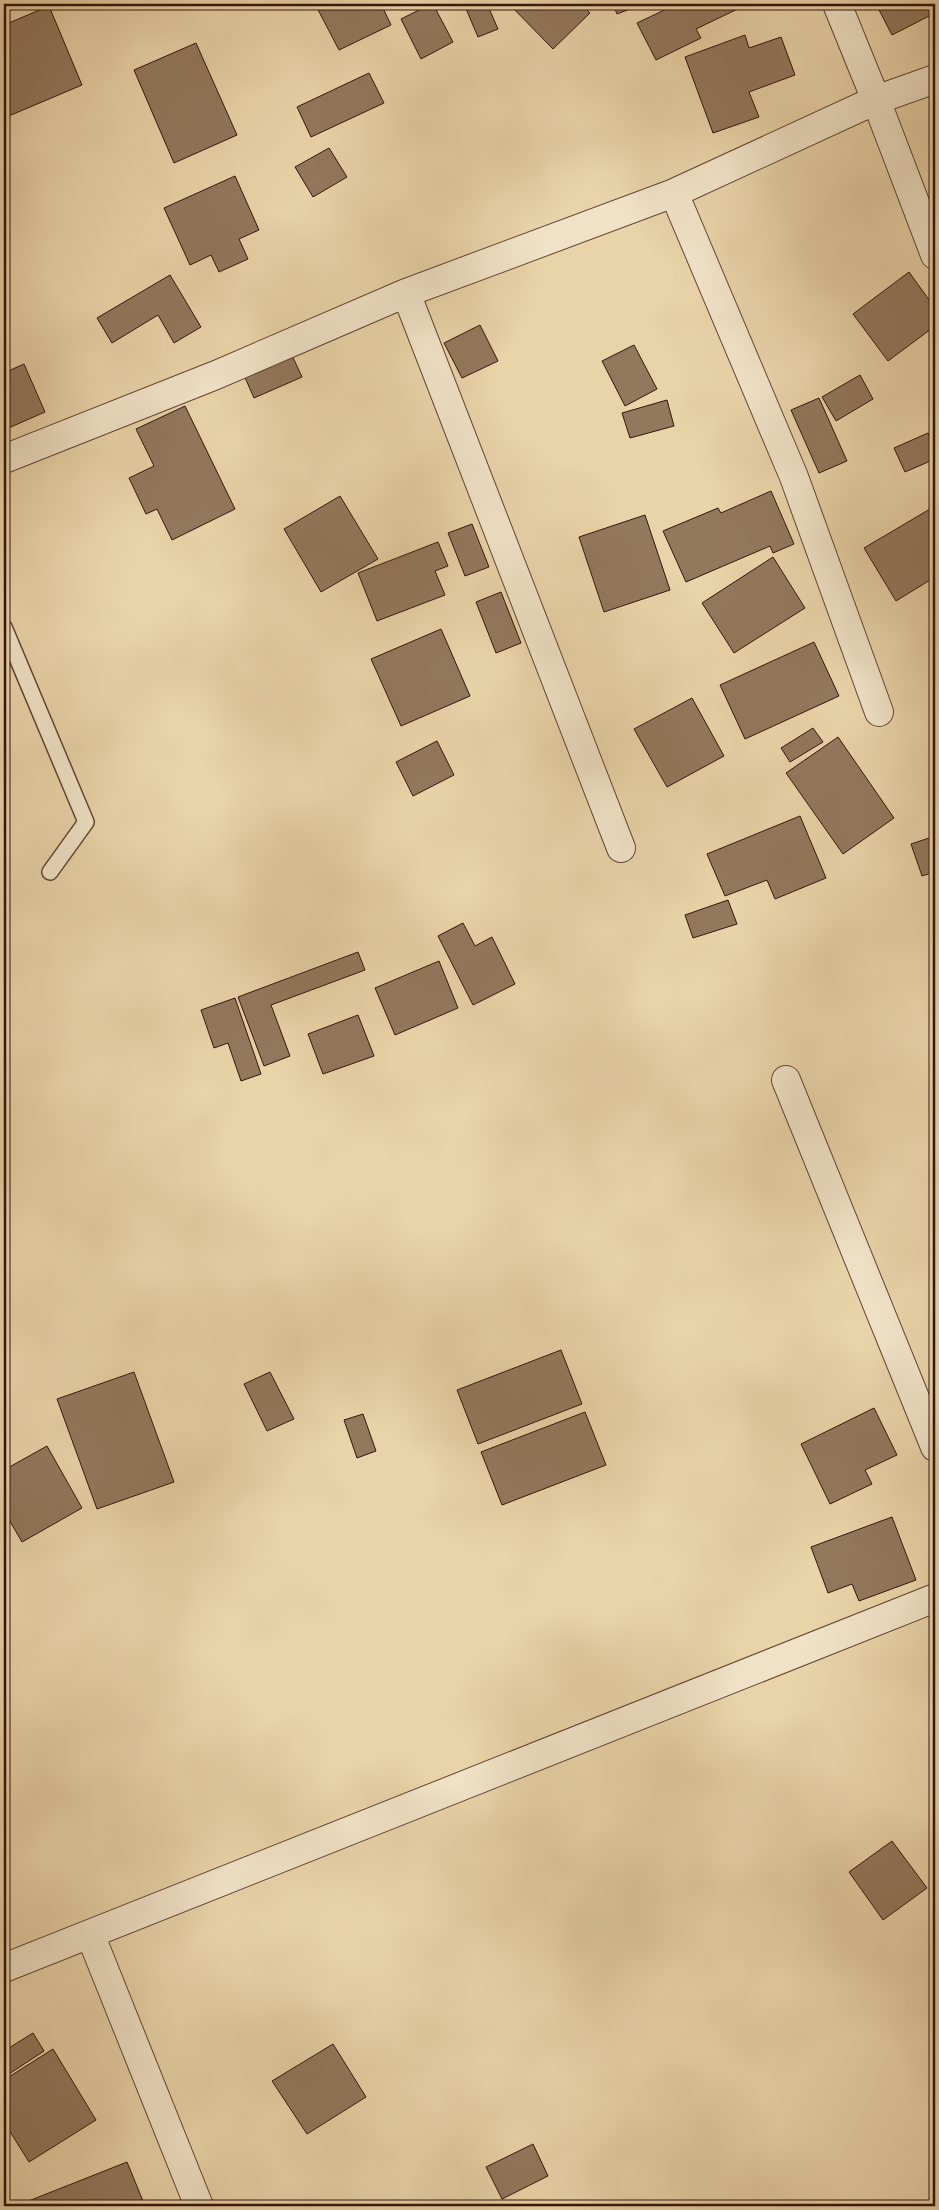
<svg xmlns="http://www.w3.org/2000/svg" width="939" height="2210" font-family="'IM FELL DW Pica',serif">
  <rect width="100%" height="100%" fill="#e9d3a9"/>
  <filter id="stains"><feTurbulence type="fractalNoise" baseFrequency=".004" numOctaves="4"/><feColorMatrix values="0 0 0 0 .2 0 0 0 0 .09 0 0 0 0 .02 0 0 0 .5 -.17"/></filter>
  <radialGradient id="worn" r=".72"><stop offset=".6" stop-color="#630" stop-opacity="0"/><stop offset="1" stop-color="#630" stop-opacity=".3"/></radialGradient>
  <path fill="#92785d" stroke="#34150a" d="M315,4H342L343,6L381,4L391,25L339,50Z
    M431,4H433L453,42L421,59L401,19Z
    M464,4H487L498,29L478,37Z
    M509,4H581L590,13L553,49Z
    M613,4H643L617,14Z
    M677,4H748L696,29L701,38L656,60L637,23Z
    M876,4H935V13L892,35Z
    M49,6L82,85L4,118V59L10,56L4,42V25Z
    M745,35L749,48L781,37L795,75L749,92L759,117L713,133L685,57Z
    M196,43L237,135L174,163L134,70Z
    M369,73L384,103L311,137L297,107Z
    M329,148L347,177L313,197L295,167Z
    M235,176L259,230L239,239L248,259L219,272L211,255L190,265L164,208Z
    M909,272L935,308V326L888,361L853,314Z
    M170,275L201,327L174,343L158,315L112,343L97,318Z
    M480,325L498,361L462,378L444,343Z
    M634,345L657,389L625,406L602,361Z
    M290,351L302,377L254,398L243,373Z
    M24,364L45,412L4,430V373Z
    M860,375L873,399L836,421L822,397Z
    M819,398L847,461L819,473L791,410Z
    M667,400L674,426L630,438L622,413Z
    M185,406L235,509L172,540L157,509L146,514L129,478L154,466L136,429Z
    M928,433L935,450V459L905,472L894,448Z
    M771,491L794,544L773,553L770,546L686,582L663,531L718,508L721,513Z
    M340,496L378,559L321,592L284,529Z
    M935,506V577L896,601L864,548Z
    M645,515L670,590L604,612L579,537Z
    M472,524L489,567L465,576L448,533Z
    M438,542L448,566L435,571L445,595L377,621L358,573Z
    M773,557L805,608L734,653L702,603Z
    M501,592L521,643L496,653L476,602Z
    M441,629L470,696L401,726L371,659Z
    M814,642L839,696L745,739L720,685Z
    M692,698L724,756L667,787L634,729Z
    M813,728L823,742L790,762L781,748Z
    M838,737L894,818L843,854L786,773Z
    M437,741L454,775L413,796L396,762Z
    M800,816L826,878L775,899L767,880L725,896L707,854Z
    M935,836V872L922,876L911,844Z
    M728,900L737,924L693,938L685,915Z
    M463,923L475,946L492,937L515,984L473,1005L438,936Z
    M358,952L365,970L271,1005L290,1056L264,1066L238,997Z
    M439,961L458,1008L395,1035L375,988Z
    M235,998L261,1074L241,1081L228,1043L214,1048L201,1010Z
    M358,1015L374,1056L323,1074L308,1034Z
    M561,1350L582,1404L478,1444L457,1390Z
    M134,1372L174,1482L97,1509L57,1399Z
    M270,1372L294,1419L267,1431L244,1384Z
    M874,1408L897,1455L865,1470L872,1484L830,1504L801,1444Z
    M585,1412L606,1465L502,1505L481,1452Z
    M363,1414L376,1451L357,1458L344,1420Z
    M47,1446L82,1508L22,1542L4,1511V1470Z
    M892,1517L916,1580L859,1601L852,1584L828,1593L811,1547Z
    M892,1841L927,1888L883,1920L849,1872Z
    M33,2033L44,2051L9,2074L4,2066V2051Z
    M333,2044L366,2097L307,2134L272,2081Z
    M53,2049L96,2120L29,2162L4,2122V2080Z
    M533,2144L548,2176L502,2199L486,2167Z
    M127,2162L145,2206H16Z"/>
  <g fill="none" stroke-linecap="round" stroke-linejoin="round">
    <g stroke="#614432" stroke-width="18">
      <path id="lane" d="M4,627L86,822L50,872"/>
    </g>
    <g stroke="#614432" stroke-width="30">
      <path id="street" d="M935,79L876,100L935,255
        M674,193L876,100L837,4
        M406,293L621,848
        M4,459L216,375L406,293L674,193L794,477L879,712
        M786,1080L935,1447
        M90,1934L199,2206
        M4,1968L935,1598"/>
    </g>
    <use href="#lane" stroke="#f1e2c7" stroke-width="15"/>
    <use href="#street" stroke="#f1e2c7" stroke-width="28"/>
  </g>
  <rect width="939" height="2210" fill="none" stroke="#e9d3a9" stroke-width="20"/>
  <rect x="5" y="5" width="929" height="2200" fill="none" stroke="#34150a" stroke-width="2.5"/>
  <rect x="10" y="10" width="919" height="2190" fill="none" stroke="#34150a"/>
  <rect width="100%" height="100%" filter="url(#stains)"/>
  <rect width="100%" height="100%" fill="url(#worn)"/>
</svg>
